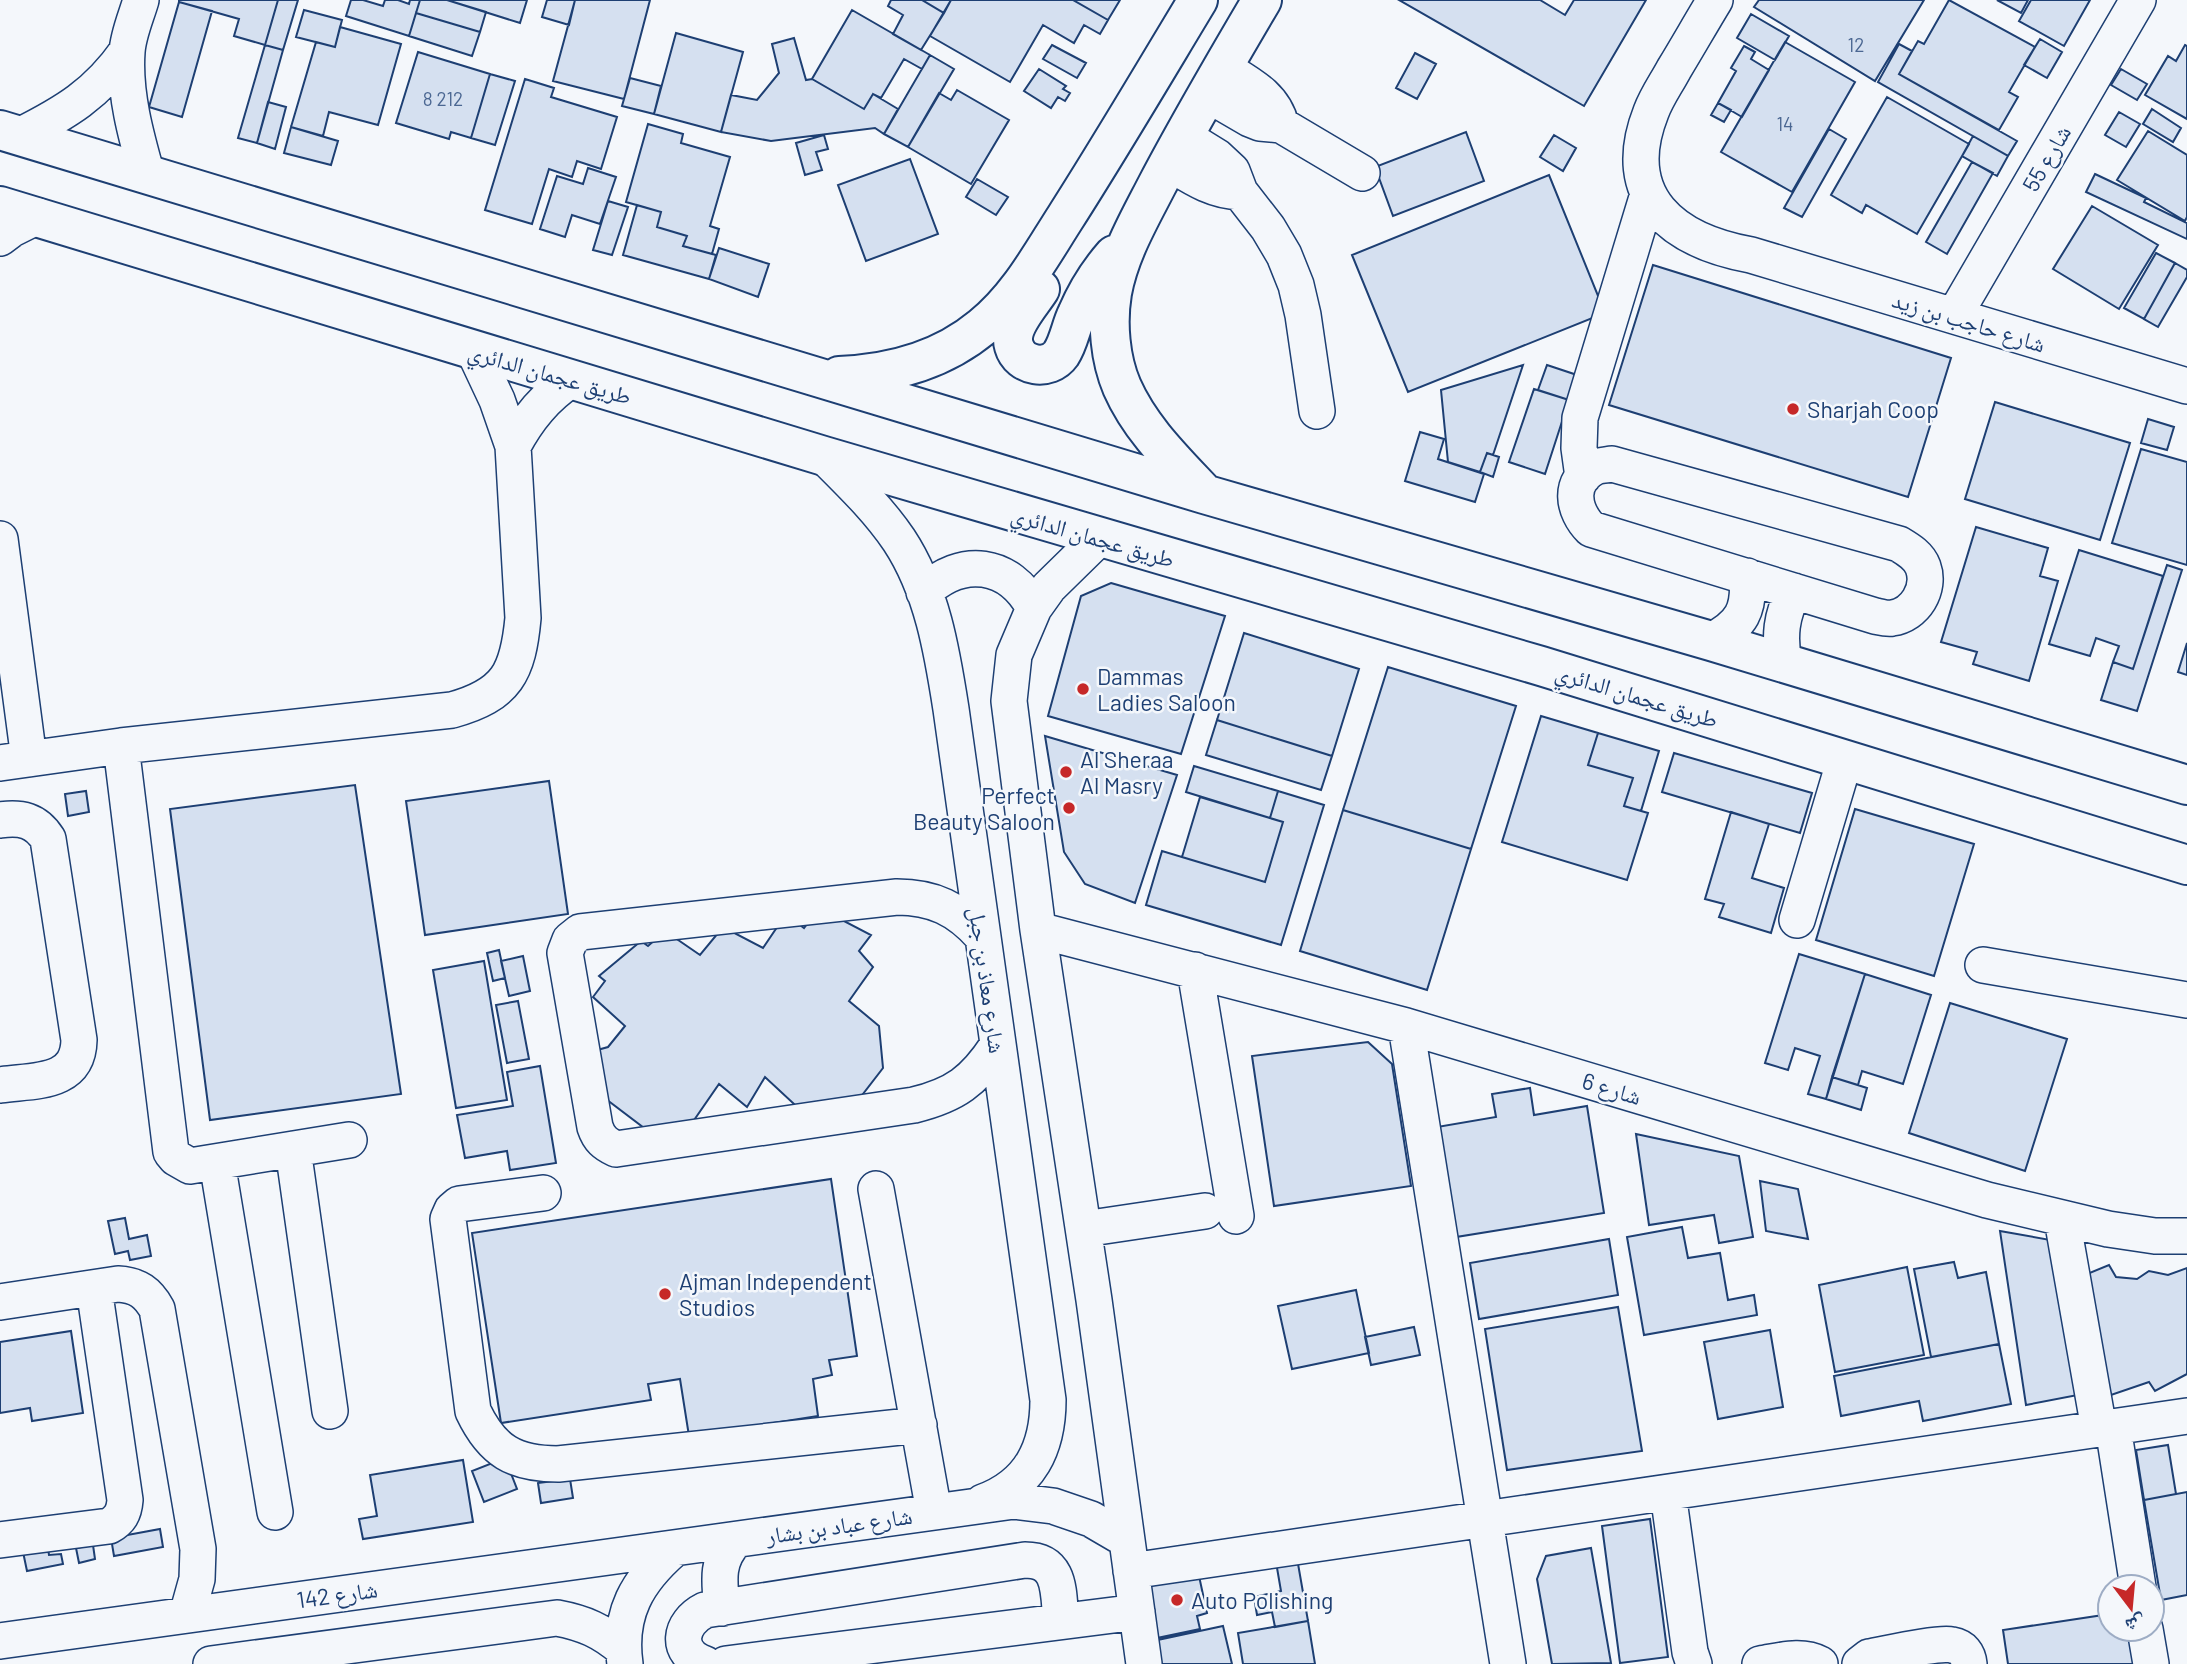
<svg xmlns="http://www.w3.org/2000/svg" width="2187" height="1664" font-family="Barlow,'Noto Naskh Arabic',sans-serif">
  <rect width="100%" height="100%" fill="#f4f7fb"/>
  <path fill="#d5e0f0" stroke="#1d3f73" stroke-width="2" d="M179,0H278L265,45L234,36L239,19L179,2Z
    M278,0H298L283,50L265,45Z
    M351,0H363L383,6L385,0H398L409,4L410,0H420L409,36L346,16Z
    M420,0H447L486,12L480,32L416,13Z
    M447,0H527L520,23Z
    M547,0H575L569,25L542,17Z
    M575,0H650L624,99L553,81Z
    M891,0H922L944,13L921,50L893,34L903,15L888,6Z
    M922,0H951L944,13Z
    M951,0H1073L1108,20L1100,34L1084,25L1074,43L1043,25L1010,82L930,36Z
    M1073,0H1120L1108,20Z
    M1399,0H1540L1565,15L1574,0H1646L1584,106Z
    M1759,0H1924L1875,81L1754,7Z
    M1949,0L2035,47L2009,92L2018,97L1999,130L1899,74L1918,41L1924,44Z
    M1997,0H2028L2021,13Z
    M2031,0H2090L2064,46L2019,21Z
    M179,2L212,11L182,117L149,107Z
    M304,10L342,20L335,47L296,37Z
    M852,10L930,55L922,69L904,59L881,98L873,94L864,109L812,79Z
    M416,13L480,32L472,56L409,36Z
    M1751,14L1789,36L1775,60L1737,38Z
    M340,27L401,44L378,125L329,112L323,136L291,127L316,42L335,47Z
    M676,33L743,52L721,132L654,114Z
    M794,38L806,80L812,79L864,109L873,94L898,109L884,134L875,128L771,141L721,132L731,95L757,100L779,73L772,44Z
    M2040,39L2062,52L2047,78L2024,65Z
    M1785,42L1855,82L1792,192L1721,152Z
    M1899,44L1912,51L1899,74L2017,141L2008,156L1878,82Z
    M265,45L283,50L257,143L238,138Z
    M1052,45L1086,63L1077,78L1043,59Z
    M2185,45L2187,46V119L2145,95L2168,56L2176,61Z
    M1744,46L1755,52L1751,59L1769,70L1742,117L1718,103L1736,71L1731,68Z
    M418,52L490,74L471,138L451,132L449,139L396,123Z
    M1415,53L1436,64L1417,99L1396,88Z
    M930,55L954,69L908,147L884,134Z
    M1039,69L1066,86L1063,89L1070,93L1065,101L1058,97L1051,108L1024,91Z
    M2121,69L2147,84L2137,100L2111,85Z
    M490,74L515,81L495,145L471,138Z
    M630,78L661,86L654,114L622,106Z
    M525,79L554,88L551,97L617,117L601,169L577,161L572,177L549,169L532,224L485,210Z
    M957,90L1009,120L971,184L908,147L939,93L951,100Z
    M1887,97L1969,144L1917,234L1866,205L1862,213L1831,195Z
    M268,102L286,107L275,149L257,143Z
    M1718,103L1731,110L1724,122L1711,115Z
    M2152,109L2181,128L2173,142L2143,124Z
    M2119,112L2140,124L2126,147L2105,135Z
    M648,124L683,134L681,143L730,157L710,226L719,229L712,254L683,246L687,236L657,227L661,212L626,202Z
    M291,127L338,141L331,165L284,153Z
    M1829,129L1846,139L1802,217L1784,208Z
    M2148,131L2187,155V217L2185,221L2117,180Z
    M1466,132L1484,181L1393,216L1375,167Z
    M824,135L828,149L816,152L822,170L805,175L796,143Z
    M1554,135L1576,148L1563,171L1540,157Z
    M1973,136L2008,156L1997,176L1962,156Z
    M910,159L938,234L866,261L838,185Z
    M1972,162L1993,173L1947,254L1926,242Z
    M588,168L616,177L600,224L572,215L565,237L540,229L557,176L583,184Z
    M2095,174L2146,198L2144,202L2187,223V239L2086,192Z
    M1549,175L1605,313L1408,392L1352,255Z
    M977,179L1008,197L996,215L966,197Z
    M608,201L628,207L612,255L593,250Z
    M637,205L661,212L657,227L687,236L683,246L716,255L709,279L623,255Z
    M2092,206L2158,245L2119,309L2053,269Z
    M719,248L769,264L758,297L709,279Z
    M2156,253L2175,263L2144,319L2124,308Z
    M2175,263L2187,270V277L2158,327L2144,319Z
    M1653,265L1951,358L1908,497L1609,405Z
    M1523,365L1493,455L1487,453L1480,472L1448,462L1441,390Z
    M1547,365L1577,375L1569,400L1538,390Z
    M1534,389L1569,400L1545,474L1509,462Z
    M1995,402L2130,443L2100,540L1965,499Z
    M2148,419L2174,427L2167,450L2141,443Z
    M1420,432L1444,439L1438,459L1484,474L1475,502L1405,481Z
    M2141,449L2187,462V565L2112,543Z
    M1487,453L1499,457L1493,477L1480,472Z
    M1976,527L2048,548L2040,576L2058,581L2029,681L1973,664L1977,652L1941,642Z
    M2079,550L2163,576L2133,669L2113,662L2119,646L2096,638L2090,656L2049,644Z
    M2167,565L2182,570L2137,711L2101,700L2113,662L2133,669Z
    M1111,583L1225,616L1181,754L1048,716L1081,596Z
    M1244,633L1359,669L1332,756L1217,720Z
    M2187,643V675L2178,672Z
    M1388,667L1516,706L1471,849L1343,810Z
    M1541,716L1598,733L1588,765L1633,778L1624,806L1648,813L1627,880L1502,842Z
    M1217,720L1332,756L1321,790L1206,755Z
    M1598,733L1659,751L1641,811L1624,806L1633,778L1588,765Z
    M1045,736L1177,775L1135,903L1085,884L1064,852Z
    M1674,753L1812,793L1800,833L1662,792Z
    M1194,766L1278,791L1270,818L1186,792Z
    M549,781L568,914L425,935L406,801Z
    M355,785L401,1094L210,1120L170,809Z
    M86,791L89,812L68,816L65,794Z
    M1278,791L1324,805L1281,945L1146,905L1162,851L1265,882L1283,822L1270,818Z
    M1200,797L1283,822L1265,882L1182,857Z
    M1855,809L1974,844L1934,976L1816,940Z
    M1343,810L1471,849L1427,990L1300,951Z
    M1731,812L1769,824L1752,878L1784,888L1771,933L1719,917L1724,904L1705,899Z
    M819,908L871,935L859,951L873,967L849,1001L879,1026L883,1068L849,1112L808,1117L765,1077L747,1107L719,1084L692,1123L660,1140L594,1090L590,1052L608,1047L625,1026L593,997L605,981L599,976L641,941L648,946L665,931L700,955L723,927L763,948L786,914L804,928Z
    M499,950L505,978L493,981L487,953Z
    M1799,954L1865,974L1826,1099L1808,1094L1820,1056L1795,1048L1788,1070L1765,1063Z
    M523,956L530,991L509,996L501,961Z
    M484,961L507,1100L456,1108L433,970Z
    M1865,974L1931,995L1903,1084L1862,1071L1858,1085L1832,1077Z
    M518,1001L529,1059L507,1063L496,1005Z
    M1950,1003L2067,1039L2025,1171L1909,1133Z
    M1368,1042L1392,1064L1411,1186L1274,1206L1252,1056Z
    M540,1066L556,1163L510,1170L507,1151L465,1158L457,1115L513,1106L507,1072Z
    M1832,1077L1867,1088L1861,1110L1826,1099Z
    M1530,1088L1534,1115L1587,1106L1604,1213L1456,1237L1437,1127L1496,1117L1492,1094Z
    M1636,1134L1739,1156L1753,1237L1719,1243L1714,1215L1649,1225Z
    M831,1179L857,1356L829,1360L832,1375L813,1379L818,1416L689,1436L680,1379L648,1384L651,1400L501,1423L472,1233Z
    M1760,1181L1798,1189L1808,1239L1766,1231Z
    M125,1218L129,1239L147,1235L151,1256L130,1260L128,1251L115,1254L108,1221Z
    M1682,1227L1688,1258L1720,1253L1728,1300L1754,1295L1757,1315L1644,1335L1627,1237Z
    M2000,1231L2056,1241L2083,1394L2026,1405Z
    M1609,1239L1618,1295L1479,1319L1470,1263Z
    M1954,1262L1958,1278L1986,1272L1999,1344L1931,1357L1914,1269Z
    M2109,1265L2116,1277L2137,1279L2149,1271L2168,1275L2187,1268V1374L2155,1391L2149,1382L2111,1395L2075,1279Z
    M1907,1267L1924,1355L1835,1372L1819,1285Z
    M1356,1290L1369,1353L1292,1369L1278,1306Z
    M1618,1307L1642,1451L1507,1470L1485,1329Z
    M1414,1327L1420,1355L1371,1365L1365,1337Z
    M1770,1330L1783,1407L1718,1419L1704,1342Z
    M71,1331L83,1413L32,1421L30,1408L0,1413V1342Z
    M1999,1344L2011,1404L1923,1421L1919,1401L1841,1416L1834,1376Z
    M2168,1445L2176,1494L2144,1500L2136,1450Z
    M505,1458L517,1489L484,1502L472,1471Z
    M463,1460L473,1522L363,1539L359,1519L377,1516L370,1475Z
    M570,1479L573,1498L541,1503L538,1483Z
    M2187,1492V1595L2161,1600L2144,1500Z
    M1650,1519L1668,1657L1620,1663L1602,1526Z
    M160,1529L163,1547L114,1556L111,1538Z
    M47,1543L49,1555L61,1554L63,1564L27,1571L22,1547Z
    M93,1545L95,1559L79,1563L76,1548Z
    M1591,1548L1611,1663L1552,1664L1537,1579L1546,1556Z
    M1297,1558L1308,1621L1275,1627L1272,1612L1257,1615L1254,1597L1281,1591L1276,1562Z
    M1199,1576L1207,1613L1197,1616L1200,1629L1157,1638L1147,1586Z
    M2110,1614V1629H2135L2140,1664H2008L2003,1630Z
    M1308,1621L1315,1664H1243L1238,1633Z
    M1223,1626L1232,1664H1158L1153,1641Z"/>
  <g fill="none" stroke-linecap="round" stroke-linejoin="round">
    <g stroke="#1d3f73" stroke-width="38">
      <path id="minor" d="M141,0C136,17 128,35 127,52C124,93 136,136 147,175
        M1715,0C1701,23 1688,46 1674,69C1666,84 1657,96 1651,112C1617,198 1674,241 1751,255L2187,386
        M1222,67C1247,83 1274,95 1281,125
        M1207,94L1250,119L1260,123L1281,125L1362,173
        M19,136C65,113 97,94 127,51
        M1183,136L1217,157L1232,171L1240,192L1268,228L1284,255L1296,285L1303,315L1317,411
        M1169,163C1192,177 1212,191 1240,192
        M0,238L12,229L38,216
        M1954,316L2138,0
        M513,446C528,418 545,397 572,379
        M824,456C851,483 878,509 899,540C932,590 942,651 951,709L1048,1400C1048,1448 1030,1485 983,1502
        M1612,464L1899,544C1909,550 1919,556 1923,567C1931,589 1915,615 1892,618C1887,619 1880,617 1875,616L1591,529C1573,511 1567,481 1595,467C1600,465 1607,465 1612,464Z
        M1583,477L1579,448L1580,418L1648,194
        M1099,538L1049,587L1034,608L1014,655L1009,701L1038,930L1094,1300L1144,1664
        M0,539L29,759
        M924,592C962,556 1009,562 1034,608
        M1711,641C1742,625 1750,610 1747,576
        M1784,664C1779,636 1781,616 1794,591
        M121,746L171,1152L176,1158L190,1166L349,1140
        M0,763L121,746L452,710C507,695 518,672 523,618L513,446L497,400L474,351
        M0,820C21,817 36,820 48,839L79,1040C78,1085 34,1080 0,1085
        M1797,920L1845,759
        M1038,930L1406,1026L1987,1200L2108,1229L2155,1236H2187
        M982,936C958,909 933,897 897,897L580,932L570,940L565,953L595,1127C599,1139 605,1144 616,1149L914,1105C955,1095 974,1081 997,1046
        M1983,965L2187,1000
        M1195,970L1236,1216
        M1406,1026L1508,1664
        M293,1149L330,1411
        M217,1162L275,1512
        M876,1189L934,1512
        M543,1193L459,1204L452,1210L448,1219L473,1411C492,1451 514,1464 558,1464L919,1425
        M2062,1219L2099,1429
        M1084,1229L1205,1211
        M0,1302L118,1284C138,1285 148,1293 157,1309L198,1549L197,1579L187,1615
        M2113,1427L2138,1587
        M1668,1493L1690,1652L1694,1664
        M0,1540L109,1526C120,1520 124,1513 125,1500L94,1288
        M1131,1571L2187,1416
        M722,1608C719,1581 716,1560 736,1540
        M2145,1629L2151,1664
        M0,1641L1014,1501L1053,1506L1091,1519L1127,1540
        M211,1664L557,1618C584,1623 602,1631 623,1649
        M625,1664C618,1614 637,1581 674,1549
        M705,1664C674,1653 679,1623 705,1610L1025,1560C1062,1560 1058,1593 1061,1621
        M726,1664L1137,1612
        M1760,1664C1780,1661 1801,1654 1820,1664
        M1860,1664L1869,1657C1886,1654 1938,1642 1952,1645C1963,1647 1968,1654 1969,1664"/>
    </g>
    <g stroke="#1d3f73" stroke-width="42">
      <path id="major" d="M0,130L1204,494L1711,641L2187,785
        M0,206L824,456L1541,666L2187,865
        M1040,289C1030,305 1008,327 1014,346C1020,367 1049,371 1061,354C1069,342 1071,326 1077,314C1086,293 1099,272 1114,255
        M839,376C891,374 941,361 982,327C1018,298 1040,257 1065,218C1111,146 1154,73 1198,0
        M1203,492C1173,460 1140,428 1122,387C1110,359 1107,323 1112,293C1119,254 1139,220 1157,185C1190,122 1226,61 1262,0"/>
    </g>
    <use href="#minor" stroke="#f4f7fb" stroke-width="35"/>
    <use href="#major" stroke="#f4f7fb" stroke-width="38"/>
  </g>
  <g fill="#c62828" stroke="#f4f7fb" stroke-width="2.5">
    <circle cx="1793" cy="409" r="7"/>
    <circle cx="1083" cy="689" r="7"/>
    <circle cx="1066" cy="772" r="7"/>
    <circle cx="1069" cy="808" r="7"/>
    <circle cx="665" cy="1294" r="7"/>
    <circle cx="1177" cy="1600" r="7"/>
  </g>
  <g text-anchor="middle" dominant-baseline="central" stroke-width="5" stroke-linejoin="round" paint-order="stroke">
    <g font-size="19" fill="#4b6792">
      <text x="1856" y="44">12</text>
      <text x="443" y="98">8 212</text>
      <text x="1785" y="123">14</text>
    </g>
    <g font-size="23" fill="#1d3f73" stroke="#f4f7fb">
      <text transform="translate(2046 158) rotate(-60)">شارع 55</text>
      <text transform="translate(1969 321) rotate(17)">شارع حاجب بن زيد</text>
      <text transform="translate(550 373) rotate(16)">طريق عجمان الدائري</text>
      <text transform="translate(1093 536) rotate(16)">طريق عجمان الدائري</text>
      <text transform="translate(1637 695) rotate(17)">طريق عجمان الدائري</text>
      <text transform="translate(988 980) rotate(82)">شارع معاذ بن جبل</text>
      <text transform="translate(1612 1088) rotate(17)">شارع 6</text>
      <text transform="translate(839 1525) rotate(-8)">شارع عباد بن بشار</text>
      <text transform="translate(337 1594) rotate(-8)">شارع 142</text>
    </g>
    <g font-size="23" fill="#1d3f73" stroke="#f4f7fb" text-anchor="start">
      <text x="1807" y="409">Sharjah Coop</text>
      <text x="1097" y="676">Dammas<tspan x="1097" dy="26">Ladies Saloon</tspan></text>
      <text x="1080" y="759">Al Sheraa<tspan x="1080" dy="26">Al Masry</tspan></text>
      <text x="1055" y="795" text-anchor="end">Perfect<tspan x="1055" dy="26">Beauty Saloon</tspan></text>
      <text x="679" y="1281">Ajman Independent<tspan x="679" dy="26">Studios</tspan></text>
      <text x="1191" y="1600">Auto Polishing</text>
    </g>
  </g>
  <g transform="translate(2131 1608) rotate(164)"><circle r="33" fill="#f4f7fb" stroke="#9eadc5" stroke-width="2"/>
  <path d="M0-5L12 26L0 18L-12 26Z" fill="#c62828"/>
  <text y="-10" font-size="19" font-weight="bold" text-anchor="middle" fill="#1d3f73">ش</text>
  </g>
</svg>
